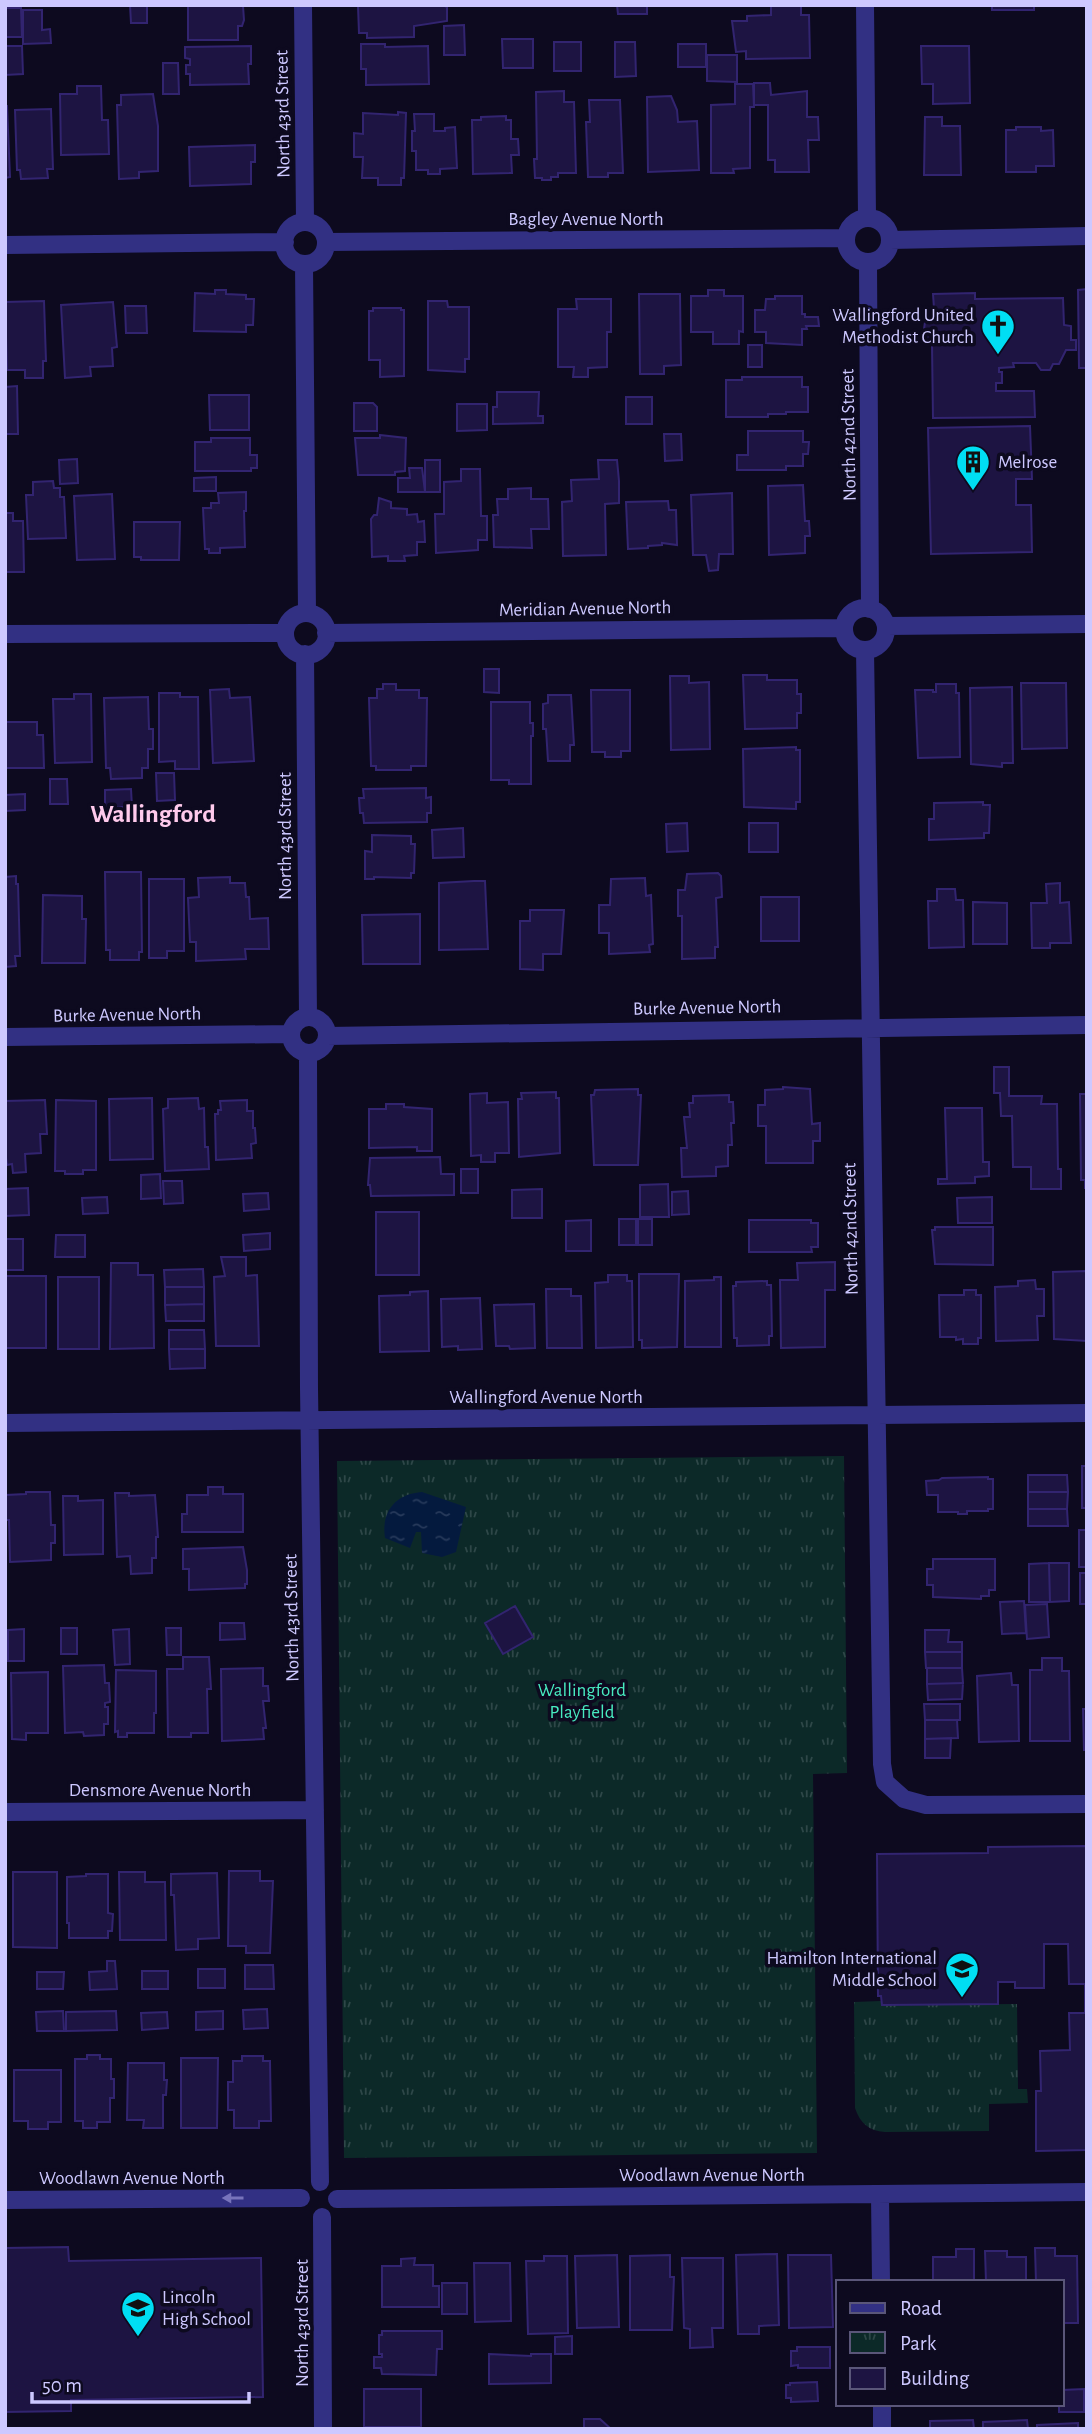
<svg xmlns="http://www.w3.org/2000/svg" width="1092" height="2434" font-family="'Alegreya Sans',sans-serif">
  <defs>
    <pattern id="park-tufts" width="24" height="20" patternUnits="userSpaceOnUse" patternTransform="scale(1.75)"><rect width="24" height="20" fill="#0c2928"/><path d="M3 7l-1-3M5 7V3M7 7l1-3M15 17l-1-3M17 17v-4M19 17l1-3" fill="none" stroke="#2e4748"/></pattern>
    <pattern id="water-ripples" width="26" height="14" patternUnits="userSpaceOnUse" patternTransform="scale(1.75)"><rect width="26" height="14" fill="#041a3e"/><path d="M2 4q2-2 4 0t4 0M15 11q2-2 4 0t4 0" fill="none" stroke="#273a5b"/></pattern>
  </defs>
  <rect width="100%" height="100%" fill="#0d0a1f"/>
  <path fill="url(#park-tufts)" d="M844,1456L847,1773L813,1774L817,2153L344,2158L337,1461Z
    M881,2001L882,2005L1017,2004L1018,2089H1027L1028,2103L989,2104V2131L885,2132C869,2131 860,2123 855,2108L854,2002Z"/>
  <path fill="url(#water-ripples)" d="M422,1492L466,1507L456,1552L442,1557L422,1553L421,1532H416L410,1548L385,1538C381,1512 395,1494 422,1492Z"/>
  <path fill="#1d1442" stroke="#322470" stroke-width="2" d="M130,5H147V23H131Z
    M188,5L243,6L244,20L242,26H238V40H188Z
    M367,5H443L447,7V21L414,26V37L367,38V33H359L358,6Z
    M617,5H647V14H618Z
    M771,5H801V15H809L810,58L746,59V51L736,52L732,21H747V16L771,15Z
    M992,5H1034V10H992Z
    M5,8H21L22,37H5Z
    M23,10H42V30L50,29L51,43L23,44Z
    M464,25L465,55H444V26Z
    M502,39H533V68H503Z
    M554,42H581V71H554Z
    M615,42H635L636,76L615,77Z
    M361,44H385V47L428,46L429,84L366,85V69H361Z
    M678,44H706V67H678Z
    M5,46H22L23,74L5,75Z
    M251,46V64H248L249,84L190,85V74H186V65H190V59L185,58V47Z
    M921,46H969L970,103L933,104V84H922Z
    M707,55H737V82L707,81Z
    M163,63H178L179,94H163Z
    M754,83H770L771,95L807,91V117H818L819,140H808L809,172H775V160H768V105H754Z
    M735,84H753L754,107H750V168L733,169L734,173H711V105L735,104Z
    M77,86H101L102,120H108L109,154L61,155L60,94H77Z
    M564,91V102H574L576,173H558V177H551V180H542V178H535L534,159H537L536,92Z
    M153,94L158,126V171L139,172V178L119,179L117,105H121V95Z
    M671,96L677,110L678,122L697,121L699,170L648,172L647,97Z
    M589,100H620L623,173H608V177H588L586,122H590Z
    M5,106H7L10,177L5,178Z
    M51,109L53,169H47L48,178L21,179L20,170H17L15,110Z
    M398,112L406,113L404,178H401V185H378V178H362L363,157H354V133L363,134V113L398,115Z
    M414,114H434V131H445V128L455,127L457,168L440,169V174H428V170H416V151H412V131H415Z
    M506,116V120H511V139H518L519,155H511L512,173L473,174L472,120H481V117Z
    M925,117H942V126H960L961,175H924Z
    M1016,127H1041V131L1053,130L1054,166H1036V172H1006V130H1016Z
    M255,145V162H251V184L190,186L189,147Z
    M1087,289V368H1079L1078,290Z
    M215,290H226V294L246,295V299H254L253,325H246V332L194,331L195,293L215,294Z
    M708,290H724V296H743V332L739,331V344H713V332H691V296H708Z
    M975,293V299L1063,298L1064,325L1071,326V340H1076V350H1066L1059,364H1053L1050,370H1041L1036,363H1013L1014,367L999,368V372H1002V383H996V391H1034L1035,417L933,418L932,345L926,338L924,329L925,322L934,308L933,294Z
    M639,294H680L681,365L664,366V374H640Z
    M775,296H802V314H805V317H818L819,326H806L807,329H802V345L766,343V332H755V310H765L766,299H775Z
    M576,299H611V332H607V367L588,368V377H573L574,367H558V309H577Z
    M44,301L46,361H43V378H25V370H7L5,302Z
    M428,301H447L448,307H469V359H465V372L428,370Z
    M113,302L117,347L112,348L113,366L90,367L91,376L65,378L61,305Z
    M125,306H146L147,333H126Z
    M373,308H401V310H404V376L380,377V360H369V311H373Z
    M748,345H762V367H748Z
    M742,377H802V387H808V412H786V414H768V417H726V380H742Z
    M17,386L18,434H5V387Z
    M497,392H539L538,416H543V423L493,424V407H497Z
    M209,395H249V430H210Z
    M626,397H652V424H626Z
    M354,403H373L377,407V431H354Z
    M457,404H487V430L457,431Z
    M1030,426L1032,479H1016V505H1031L1032,552L931,554L928,428Z
    M748,431H803V442H809L808,454H803V466H786V470H737V455H748Z
    M664,434H681L682,460L665,461Z
    M380,435L406,438L405,471L395,472V475H358L355,438H380Z
    M211,438H250V455H257V468H251V471H195V442H211Z
    M77,459L78,483L60,484L59,460Z
    M425,460H440V492H425Z
    M598,460H617L619,481V503L605,504L606,555L563,556L562,502L572,501L571,480L599,479Z
    M409,468H422L425,492H398V478H410Z
    M461,469H480L481,516H487V540H478V550L436,553L435,514H444V482L461,481Z
    M216,477V491H194V478Z
    M53,481L54,488H60V497H64L66,538L28,539L26,495H33V482Z
    M803,485L805,521H809L810,536H805V553L769,555L768,486Z
    M531,488V499H548L549,529H531L532,548L494,547L493,515H498L497,499H508V489Z
    M246,492V511H244L245,547L220,548V553H209V549H205L203,508H211V503H219L218,493Z
    M732,493L733,554H719L718,570L709,571L706,555H693L691,495Z
    M112,494L115,559L77,560L74,496Z
    M379,498L391,502V508L407,509V515L417,514L418,522L424,521L425,542H417V555L404,556L405,561H388V556L372,557L371,519L374,515H377Z
    M668,501L669,510H676L677,545L662,543V545L648,546V548L628,549L626,502Z
    M5,513H13V521H23L24,572H5Z
    M134,522H180L179,560H141V557H134Z
    M484,669H499V693L484,692Z
    M743,675H767V680H797V694H801V713H797V728L745,729Z
    M670,676H689V683L709,682L710,749L671,750Z
    M1021,683H1066L1067,748L1022,749Z
    M383,684H396V690H419V698H427L426,766H411V770H376V766H371L369,698H377V689H383Z
    M936,684H956V693H959L960,757L918,758L915,690H933V692H936Z
    M1012,687L1013,763H1002V767L971,764L970,688Z
    M229,689L230,698L250,697L254,761L213,763L210,690Z
    M591,690H630V751H621V757H605V752H592Z
    M159,693H180V697H198L199,769H175V761L159,762Z
    M74,694H91L92,762L55,763L53,699H74Z
    M548,695H571L574,745H570V761H548L546,729H543V704L548,703Z
    M148,697L149,729H153V749H148V768H142V778L111,779L110,768H106L104,698Z
    M491,702H530V723H533V736H531V784H509V780H491Z
    M5,722H37V735H43L44,768H5Z
    M796,747V750H800V802H796V809L744,807L743,749Z
    M156,773H174L175,800L157,801Z
    M50,779H67L68,804H50Z
    M426,788V798L431,797V813H427V822L364,823L363,813H360L359,798H364L363,789Z
    M131,789L132,807H105V790Z
    M25,794V810L5,811V795Z
    M983,802V805H990L989,833H984V838L929,840V819H934V803Z
    M687,823L688,851L667,852L666,824Z
    M749,823H778V852H749Z
    M463,828L464,857L433,858L432,830Z
    M372,835L411,836V844H415L414,873H411V878L374,877V879H365V851L372,852Z
    M105,872H141L142,952H139V960H110V950H106Z
    M718,873L721,876L722,897L716,898L718,947H715V958L682,959V916H678V890H685L687,874Z
    M16,876V884H18L20,956H15L16,966L5,967V877Z
    M230,877V883H245L246,897H249L250,919L268,918L269,949H245L246,959L196,961V942H190L188,898L199,897L198,878Z
    M645,878L646,896L651,895L653,944L649,945L650,952L609,954V933H599V905H610L611,879Z
    M149,879H184V951H167V958H149Z
    M474,881H485L488,949L439,950V883Z
    M1060,883V903L1069,902L1071,943H1050V948H1032L1031,903H1047L1046,884Z
    M937,889H955L956,900H963L964,947L929,948L928,901H937Z
    M43,895L82,896V919H86L85,963H42Z
    M761,897H799V941H761Z
    M973,902L1007,903V944H973Z
    M530,910H564L561,954H543V970L520,969V921H530Z
    M420,914V964H363L362,915Z
    M994,1067H1009V1096H1042L1041,1104H1057L1058,1169H1061V1189H1031V1167H1013L1012,1116H1001L1000,1093H994Z
    M783,1087L810,1089L812,1124L820,1123V1141H813V1163H766V1126H758V1105H765V1090L783,1089Z
    M638,1089V1095H641L638,1165H594L591,1095H594L595,1090Z
    M556,1092V1098H559L560,1153L519,1157L518,1099H522L521,1093Z
    M487,1093V1103L508,1102L509,1153H495V1162H481V1155L471,1156L470,1094Z
    M1080,1094H1087V1188H1085V1180H1081Z
    M729,1095V1102H733L734,1123H731L732,1145H728V1166L716,1167V1176L682,1177L681,1148H687L684,1117H690L689,1103H693V1096Z
    M152,1098L153,1159L110,1160L109,1099Z
    M198,1098L199,1109L204,1108L205,1147H208L209,1169L165,1171L163,1109L168,1108V1099Z
    M45,1100L47,1134H40L41,1153L25,1154L26,1172L13,1173L12,1164L7,1165L5,1151V1101Z
    M56,1100L96,1101V1170H83V1174H65V1171H55Z
    M247,1100V1111H253V1128H255L256,1143L251,1144L252,1158L216,1160L215,1114H218V1110H221L220,1101Z
    M386,1104H404V1107L432,1109V1151H417V1147L369,1148V1109H386Z
    M945,1108H982L983,1162H989V1176L975,1177V1183L938,1184V1179H947Z
    M440,1157L441,1174H454V1195L371,1196L370,1185H368L370,1158Z
    M461,1169H478V1193H461Z
    M160,1174L161,1198L141,1199V1175Z
    M163,1181H182L183,1203L164,1204Z
    M668,1184L669,1217H640V1185Z
    M28,1188L29,1215L5,1216V1189Z
    M542,1189V1218H512V1190Z
    M688,1191L689,1214L672,1215V1192Z
    M268,1193L269,1209L244,1211L243,1194Z
    M107,1197L108,1213L83,1214L82,1198Z
    M992,1197V1223H958L957,1198Z
    M376,1212H419V1275H376Z
    M619,1219H636V1245H619Z
    M638,1219H652V1245H638Z
    M591,1220V1251H566V1221Z
    M749,1220H811V1223H818V1247H811L812,1252H749Z
    M935,1227H993V1265L935,1264L932,1230H935Z
    M270,1233V1249L244,1251L243,1235Z
    M56,1235H85V1257H55Z
    M5,1239H23V1270H5Z
    M221,1257H246V1276L257,1275L259,1346H216L214,1277L225,1276Z
    M835,1262V1290H825V1347L781,1348L780,1280H798L797,1263Z
    M111,1263H138V1275H153L154,1348L110,1349Z
    M203,1269L204,1287H165L164,1270Z
    M1087,1271V1341L1054,1339L1053,1272Z
    M639,1274H679L677,1347L642,1348V1340H639Z
    M608,1275H627V1281H632L633,1347L596,1348L595,1283L608,1282Z
    M5,1276H46V1348H5Z
    M58,1277H99V1349H58Z
    M714,1277H721V1347H685V1281L714,1280Z
    M1035,1280L1036,1289H1044V1316H1037L1038,1340L996,1341L995,1287L1018,1286V1281Z
    M767,1281V1285H771L772,1336H769V1345L737,1346V1338H734L733,1286H736V1282Z
    M165,1287H204V1304L165,1305Z
    M546,1289H571V1296H581L582,1348H547Z
    M964,1290H976V1295H981V1338H978V1344H963V1339L956,1340V1337H940L939,1295H964Z
    M428,1291L429,1351L380,1352L379,1296L410,1295V1292Z
    M480,1298L482,1349L458,1350V1346L442,1347L441,1299Z
    M204,1304V1321H166L165,1305Z
    M534,1304L535,1348L510,1349L509,1346H496L494,1305Z
    M169,1330H204L205,1349H169Z
    M169,1349H205V1368L170,1369Z
    M1082,1466H1087V1508H1082Z
    M1028,1475H1067L1068,1492H1028Z
    M988,1477V1479H993V1509H988V1511H967V1514H958V1512H938V1495H927L926,1481L939,1480L942,1478Z
    M208,1487H223V1494H243V1532H182V1514H187V1495H208Z
    M26,1492H50L51,1525H55V1543H51V1560L10,1562L9,1520H6V1495L26,1494Z
    M1028,1492H1068L1067,1509H1028Z
    M115,1493H129V1496L155,1495L158,1537H156V1558H152V1573L131,1574L130,1556L117,1557Z
    M63,1496H78V1501L103,1500V1554L64,1555Z
    M1028,1509H1067L1068,1526H1028Z
    M1079,1530H1087V1567H1079Z
    M243,1547L247,1570V1584H245V1588L189,1590V1569H183V1549Z
    M933,1559H995V1590H989V1596H981V1599L933,1597V1585H927V1569H933Z
    M1049,1563L1050,1602H1029V1564Z
    M1049,1563H1069V1601L1050,1602Z
    M1080,1573H1087V1604H1080Z
    M1024,1601L1026,1633L1002,1634L1000,1602Z
    M1047,1604L1049,1637L1027,1639L1025,1605Z
    M515,1606L533,1637L503,1654L485,1623Z
    M220,1623H244L245,1639L220,1640Z
    M61,1628H77V1654H61Z
    M166,1628H181V1655H167Z
    M24,1629V1661H8V1630Z
    M129,1629L130,1664L115,1665L113,1630Z
    M925,1630H949L948,1642H962V1652H925Z
    M925,1652H962V1668H926Z
    M183,1657H209L211,1689H207L208,1733H191V1737H168L167,1669H183Z
    M1042,1658H1062V1671H1069L1070,1741H1030V1670H1042Z
    M104,1665L105,1683H109L110,1702L105,1703V1707H108V1724H104V1735L84,1736L83,1732L65,1733L63,1666Z
    M263,1668V1686H268L269,1701H263L266,1728H263L264,1739L222,1741L221,1669Z
    M927,1668H962L963,1683L927,1684Z
    M116,1670L156,1671V1713H154V1733H127V1737H118V1731L115,1732Z
    M48,1672V1733H26V1740L12,1739L11,1673Z
    M1011,1673L1012,1685H1018L1019,1741L979,1742L977,1676Z
    M963,1683L962,1699L928,1700L927,1684Z
    M924,1704H960V1720H925Z
    M1083,1709H1087V1750H1084Z
    M925,1720H957L958,1738L925,1739Z
    M951,1738L950,1758H925V1739Z
    M1087,1846V2150L1036,2151V2091H1041L1040,2051L1070,2050L1069,2013H1085V1984H1069L1068,1944H1044V1988H1015V1982H998V2004L882,2005L881,1996H878L877,1854L988,1853V1847Z
    M229,1871H260V1881H273L270,1953H246V1946H228Z
    M13,1872H57V1948L13,1947Z
    M119,1872H145V1882H165L166,1940H120Z
    M217,1873L219,1938L198,1939V1949L176,1950L174,1895H171V1874Z
    M86,1874H108V1913L113,1914L112,1931H108V1938H69V1923H67V1877L86,1876Z
    M107,1961H115L117,1989L90,1990L89,1972L107,1971Z
    M245,1965H273L274,1989H245Z
    M198,1969H225V1988H198Z
    M142,1971H168V1989H142Z
    M37,1972H64L63,1989H37Z
    M267,2009L268,2028L244,2029L243,2010Z
    M63,2011L64,2031H37L36,2012Z
    M116,2011L117,2030L66,2031V2012Z
    M223,2011V2029L196,2030V2012Z
    M167,2012L168,2028L142,2030L141,2013Z
    M87,2055H100V2059H111V2079H114V2098H110V2122H97V2128H83V2121H75V2059H87Z
    M242,2056H263V2061H270L271,2121H259V2128H234V2110H228V2082H233V2061H242Z
    M181,2058H218L217,2128H181Z
    M128,2063H164V2080H167L166,2095H163V2128H143L144,2120H127Z
    M14,2070H61V2122H48V2129H28V2121H14Z
    M68,2247L69,2261L261,2258L263,2397L71,2400V2411L5,2412V2248Z
    M1035,2248H1055V2256H1077L1078,2323H1062V2282H1036Z
    M956,2249H974V2282H933V2257H956Z
    M985,2251H1007V2257H1026V2282H986Z
    M777,2254L779,2325L759,2326V2334H738L736,2255Z
    M617,2255L619,2327L577,2328L575,2256Z
    M670,2255V2277H674L672,2330H630V2256Z
    M788,2255H831L833,2327L789,2328Z
    M544,2256H567L568,2333L528,2334L526,2261H544Z
    M415,2258L414,2265H433V2286H439V2307H382V2266H401V2259Z
    M682,2258H723V2328H712L713,2347L690,2348V2329L684,2328Z
    M474,2263H510L511,2321L475,2322Z
    M442,2283H467V2314H442Z
    M382,2331H442V2349H437L436,2375L382,2374L381,2368H374V2357H382V2354H379V2335H382Z
    M572,2336V2354H555V2337Z
    M797,2347H830V2368H798V2365L791,2366V2351H797Z
    M489,2354L531,2356V2354H551V2383L489,2384Z
    M817,2382L818,2401L791,2402V2398H786V2385H790V2383Z
    M364,2389H421V2427H364Z
    M1084,2389V2412H1059V2404H1062V2390Z
    M584,2419H600L611,2429H584Z
    M973,2420L974,2429H930V2421Z
    M1027,2420L1028,2429H983V2422Z
    M1078,2423V2429H1037V2425Z"/>
  <g fill="none" stroke-linecap="round" stroke-linejoin="round">
    <path stroke="#323083" stroke-width="18" d="M303,5L305,222
      M865,5L867,217
      M846 240a22 22 0 1 1 44 0a22 22 0 1 1-44 0Z
      M284 243a21 21 0 1 1 42 0a21 21 0 1 1-42 0Z
      M890,240L1087,236
      M326,242L846,238
      M5,245L285,242
      M868,262L870,609
      M304,264L307,613
      M844 629a21 21 0 1 1 42 0a21 21 0 1 1-42 0Z
      M285 634a21 21 0 1 1 42 0a21 21 0 1 1-42 0Z
      M886,626L1087,624
      M326,633L844,628
      M5,634L285,633
      M865,650L882,1764L885,1782L904,1799L926,1805L1087,1804
      M305,654L308,1017
      M291 1035a18 18 0 1 1 36 0a18 18 0 1 1-36 0Z
      M327,1036L1087,1025
      M5,1037L291,1034
      M308,1054L309,1388L320,2182
      M5,1423L1087,1413
      M5,1812L315,1810
      M880,2195L881,2282
      M337,2199L1087,2192
      M5,2200L301,2198
      M322,2217L323,2429
      M882,2404V2429"/>
  </g>
  <defs><path id="oneway-solid" d="M-6-.8H1V-3.2L6.5 0L1 3.2V.8H-6Z" transform="scale(1.75)"/></defs>
  <use fill="#7874bb" href="#oneway-solid" transform="translate(233 2198) rotate(180)"/>
  <defs>
    <g id="church-pin" transform="scale(1.75)"><path d="M0 17L-7.5 6A9.5 9.5 0 1 1 7.5 6Z" fill="#00def3" stroke="#0d0a1f"/><path d="M-1.2-6h2.4v3.5h3.3v2.4h-3.3V6h-2.4V-.1h-3.3v-2.4h3.3Z" fill="#111"/></g>
    <g id="building-pin" transform="scale(1.75)"><path d="M0 17L-7.5 6A9.5 9.5 0 1 1 7.5 6Z" fill="#00def3" stroke="#0d0a1f"/><path d="M-4-6H4V6H1V3H-1V6H-4ZM-2.5-4.3h1.7v1.8h-1.7ZM.8-4.3h1.7v1.8H.8ZM-2.5-1h1.7V.8h-1.7ZM.8-1h1.7V.8H.8Z" fill="#111"/></g>
    <g id="school-pin" transform="scale(1.75)"><path d="M0 17L-7.5 6A9.5 9.5 0 1 1 7.5 6Z" fill="#00def3" stroke="#0d0a1f"/><path d="M0-5L7-2L0 1L-7-2ZM-4 1L0 2.5L4 1V4Q0 6-4 4Z" fill="#111"/></g>
  </defs>
  <g fill-rule="evenodd">
    <use href="#church-pin" x="998" y="326"/>
    <use href="#building-pin" x="973" y="462"/>
    <use href="#school-pin" x="962" y="1969"/>
    <use href="#school-pin" x="138" y="2308"/>
  </g>
  <g text-anchor="middle" dominant-baseline="central" stroke-width="7" stroke-linejoin="round" paint-order="stroke">
    <g font-size="19" fill="#cdc8ff" stroke="#0d0a1f">
      <text transform="translate(283 114) rotate(-91)">North 43rd Street</text>
      <text x="586" y="219">Bagley Avenue North</text>
      <text transform="translate(849 435) rotate(-91)">North 42nd Street</text>
      <text transform="translate(585 609) rotate(-1)">Meridian Avenue North</text>
      <text transform="translate(285 836) rotate(-90)">North 43rd Street</text>
      <text transform="translate(707 1008) rotate(-1)">Burke Avenue North</text>
      <text transform="translate(127 1015) rotate(-1)">Burke Avenue North</text>
      <text transform="translate(851 1229) rotate(-91)">North 42nd Street</text>
      <text x="546" y="1397">Wallingford Avenue North</text>
      <text transform="translate(292 1618) rotate(-91)">North 43rd Street</text>
      <text x="160" y="1790">Densmore Avenue North</text>
      <text x="712" y="2175">Woodlawn Avenue North</text>
      <text x="132" y="2178">Woodlawn Avenue North</text>
      <text transform="translate(302 2323) rotate(-90)">North 43rd Street</text>
    </g>
    <g font-size="19" fill="#cdc8ff" stroke="#0d0a1f" text-anchor="end">
      <text x="974" y="315">Wallingford United<tspan x="974" dy="22">Methodist Church</tspan></text>
      <text x="998" y="462" text-anchor="start">Melrose</text>
      <text x="937" y="1958">Hamilton International<tspan x="937" dy="22">Middle School</tspan></text>
      <text x="162" y="2297" text-anchor="start">Lincoln<tspan x="162" dy="22">High School</tspan></text>
    </g>
    <g font-size="19" fill="#48ebc0" stroke="#0d0a1f">
      <text x="582" y="1690">Wallingford<tspan x="582" dy="22">Playfield</tspan></text>
    </g>
    <g font-size="26" font-weight="bold" fill="#ffcaec" stroke="#0d0a1f">
      <text x="153" y="814">Wallingford</text>
    </g>
  </g>
  <rect width="1092" height="2434" fill="none" stroke="#cdc8ff" stroke-width="14"/>
  <rect x="836" y="2280" width="228" height="126" fill="#0d0a1f" stroke="#5a5679" stroke-width="2"/>
  <rect x="850" y="2303" width="35" height="10" fill="#323083" stroke="#5a5679" stroke-width="2"/>
  <text x="900" y="2315" font-size="21" fill="#cdc8ff">Road</text>
  <rect x="850" y="2332" width="35" height="21" fill="url(#park-tufts)" stroke="#5a5679" stroke-width="2"/>
  <text x="900" y="2350" font-size="21" fill="#cdc8ff">Park</text>
  <rect x="850" y="2368" width="35" height="21" fill="#1d1442" stroke="#5a5679" stroke-width="2"/>
  <text x="900" y="2385" font-size="21" fill="#cdc8ff">Building</text>
  <path d="M32 2392v10h217v-10" fill="none" stroke="#cdc8ff" stroke-width="3.5"/>
  <text x="42" y="2392" font-size="21" fill="#cdc8ff" stroke="#0d0a1f" stroke-width="5" paint-order="stroke">50 m</text>
</svg>
